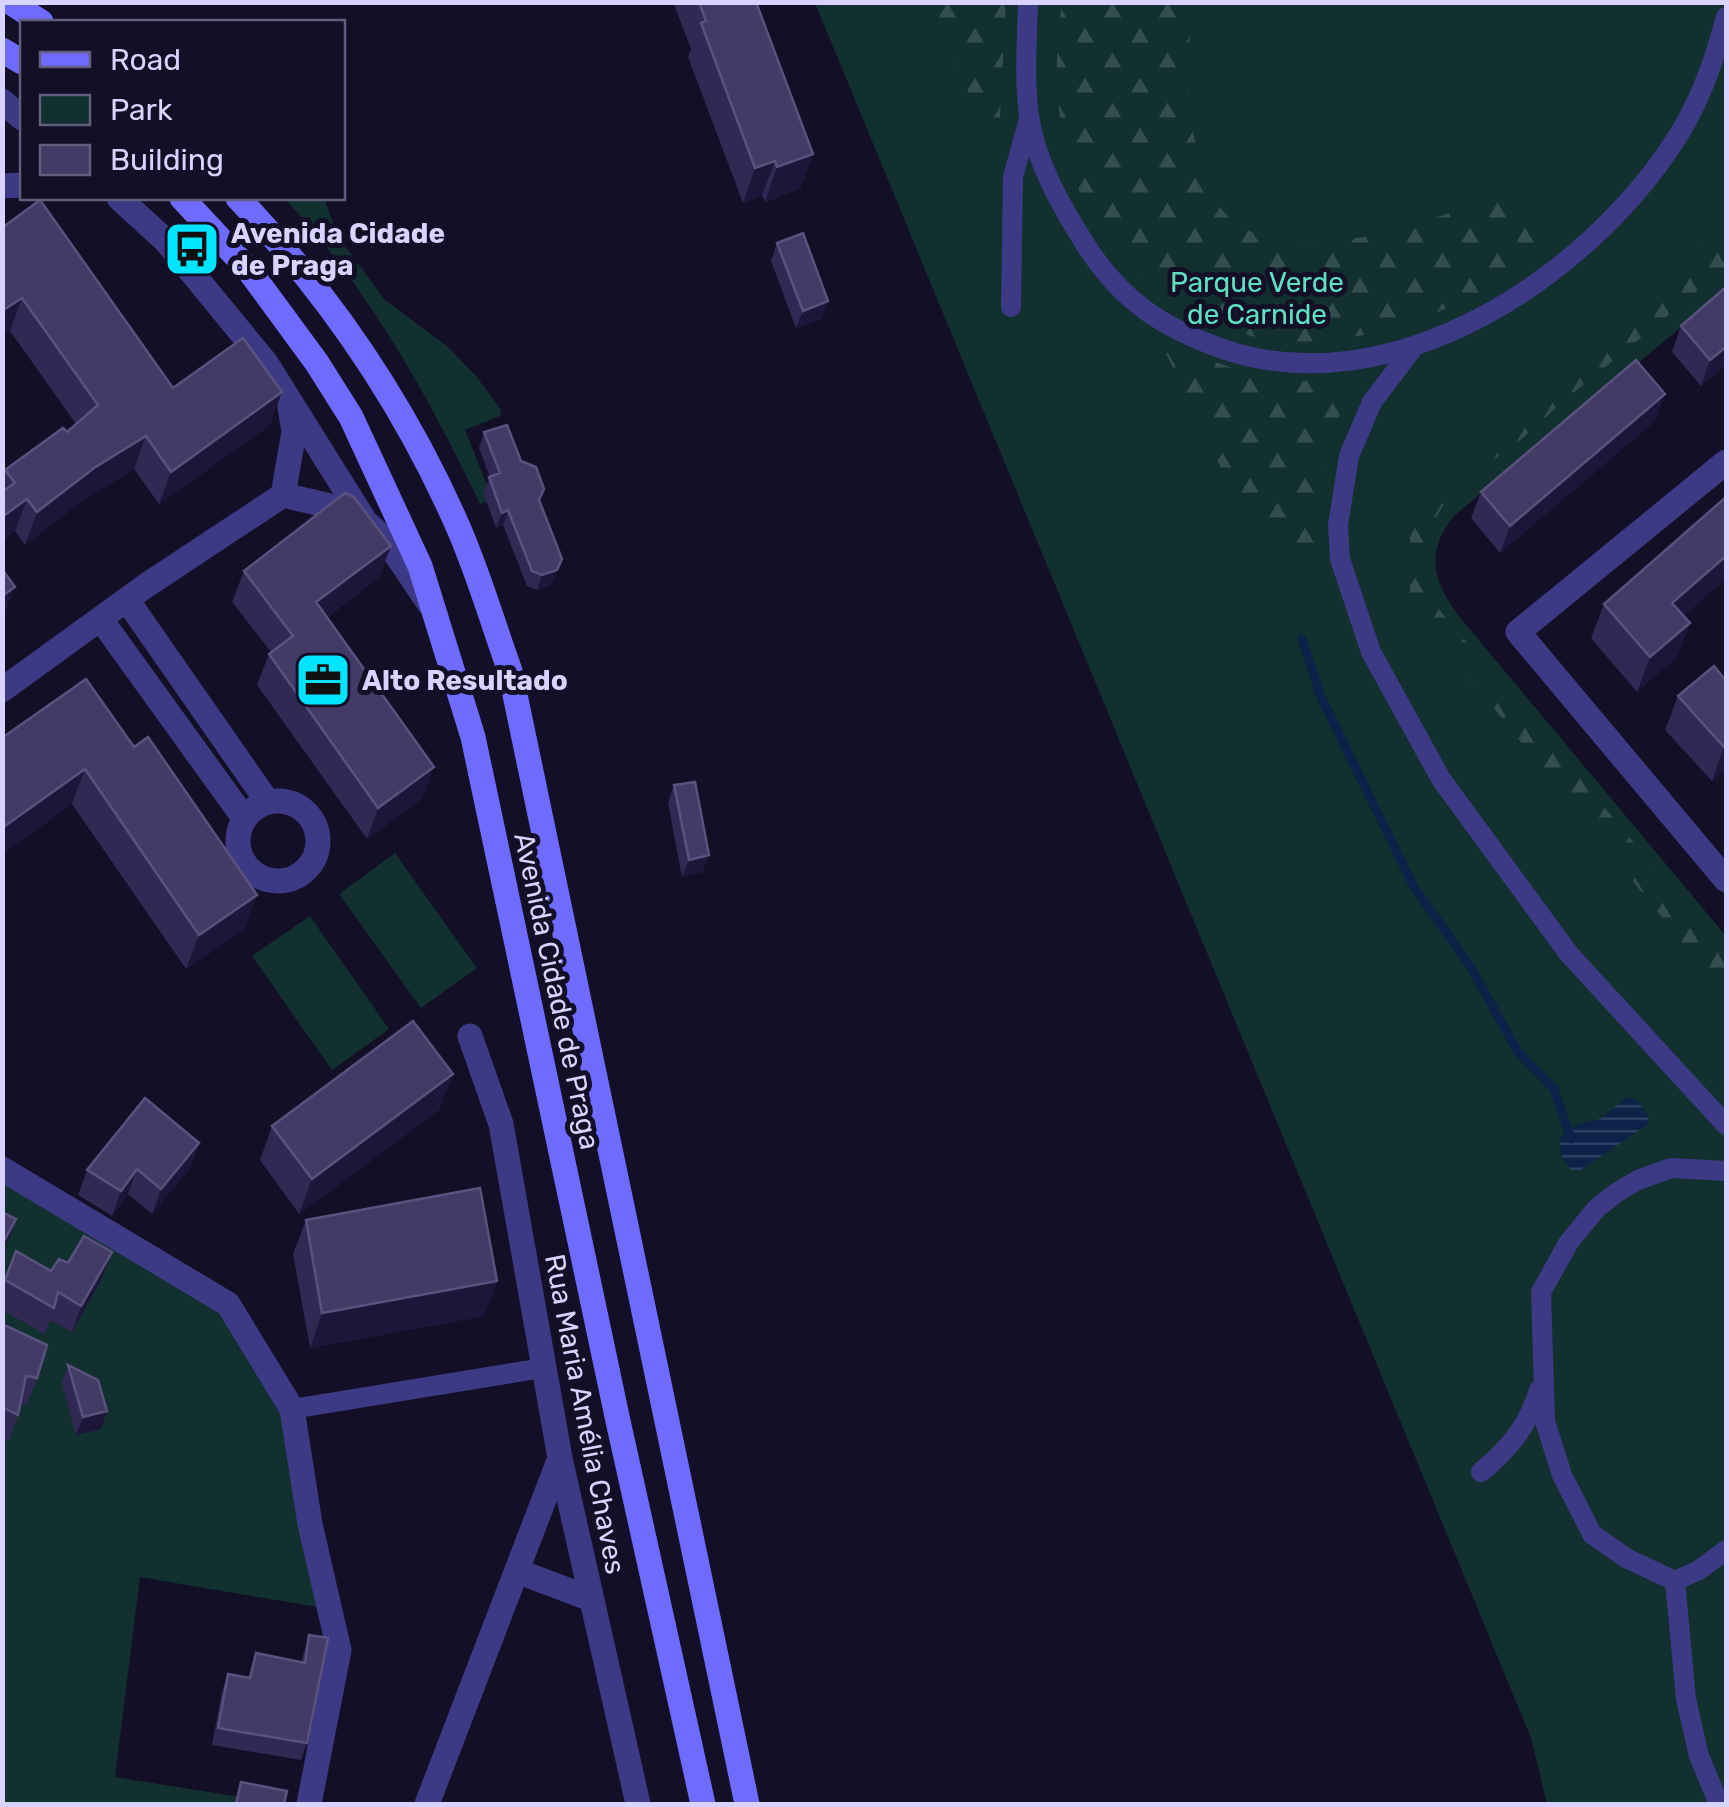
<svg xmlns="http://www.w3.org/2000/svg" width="1729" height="1807" font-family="Rubik,sans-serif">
  <defs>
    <pattern id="forest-firs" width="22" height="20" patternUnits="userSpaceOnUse" patternTransform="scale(2.5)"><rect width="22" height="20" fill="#12302f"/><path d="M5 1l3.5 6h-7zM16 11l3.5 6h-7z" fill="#344d4e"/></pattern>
    <pattern id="water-rules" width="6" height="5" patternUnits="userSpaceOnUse" patternTransform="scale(2.5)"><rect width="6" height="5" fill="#0c2248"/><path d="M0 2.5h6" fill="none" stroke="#2f4163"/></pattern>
  </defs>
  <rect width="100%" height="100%" fill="#130f26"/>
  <path fill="#12302f" d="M815,3H1726V290L1455,515C1425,551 1432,580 1458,615L1726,936V1804H1547L1531,1738Z
    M284,198H324L339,238L385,300L448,347L476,376L501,410L500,416L465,430L489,490L484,493L487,502L480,504C428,395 367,286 284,198Z
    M395,853L477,968L421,1008L339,894Z
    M310,916L389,1029L332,1070L252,956Z
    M2,1180L220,1310L282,1412L323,1608L140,1577L115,1777L285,1804H3Z"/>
  <path fill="url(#forest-firs)" d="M931,3H1006L998,154L944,43Z
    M1062,3H1193C1190,38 1185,75 1189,110C1190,123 1194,135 1197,148C1200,159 1202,174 1206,185C1256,295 1427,219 1508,193L1546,221L1553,251C1472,302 1381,347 1282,341C1248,338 1218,327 1188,311C1074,251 1043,123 1062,3Z
    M1726,216V265C1676,310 1624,352 1572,394C1535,424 1507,462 1459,473L1462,460L1489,436L1529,407L1579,355Z
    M1164,342C1206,358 1256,381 1301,381C1320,381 1337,373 1356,376L1333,431L1323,474L1320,560L1311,562L1292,555L1231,489L1162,345Z
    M1435,493L1444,504C1418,546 1414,554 1432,601L1726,953V997L1410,604V537L1428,494Z"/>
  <path fill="url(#water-rules)" d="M1627,1097L1638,1101L1649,1117L1647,1125L1581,1170H1571L1562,1157L1559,1138L1577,1125L1600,1119Z"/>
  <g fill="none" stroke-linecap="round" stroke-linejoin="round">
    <path stroke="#0c2248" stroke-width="9" d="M1302,639L1321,697L1414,887L1470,966L1518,1052L1554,1089L1571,1139"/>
    <path stroke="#3d3a85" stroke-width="20" d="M1028,2C1027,40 1024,79 1029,116C1036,163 1062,208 1087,247C1122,301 1163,328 1223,349C1391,407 1585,279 1674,142C1699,105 1715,59 1726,17
      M1011,307L1013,177L1029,119
      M1413,348L1372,402L1349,456L1338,525L1340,559L1371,652L1441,779L1569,954L1726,1125
      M1726,1171L1671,1168L1638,1180L1616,1193L1596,1209L1569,1242L1541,1292L1545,1421L1562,1475L1592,1534L1626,1558L1675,1581L1699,1570L1726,1550
      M292,1409L543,1368
      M1481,1472C1510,1448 1528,1426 1539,1390
      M1675,1581L1686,1699L1699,1756L1719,1804"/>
    <path stroke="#3d3a85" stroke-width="25" d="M2,101L22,118
      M2,186L22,185
      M119,198L166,241L266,363L363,518
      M290,407L294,432L283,495C306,501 331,504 352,514C386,530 407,573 429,603
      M1726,462L1518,632L1726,880
      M127,600L267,801
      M102,621L244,818
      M2,690L144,587L283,495
      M238 841a40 40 0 1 1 80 0a40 40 0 1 1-80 0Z
      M470,1036L501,1124L560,1458L638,1804
      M2,1169L228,1304L292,1409L310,1524L339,1650L309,1804
      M517,1571L591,1599
      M427,1804L560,1458"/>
    <path stroke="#6f6bff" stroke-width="25" d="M10,2L41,22
      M2,50L22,62
      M182,198L248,269L317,363L351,417L420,566L473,737L618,1421L703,1804
      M238,198C327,292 402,401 455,520C477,568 492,621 510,671L747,1804"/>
  </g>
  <path fill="#312854" d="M673,2H756L813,154L800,188L765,202L762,195L743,203L688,57L691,49Z
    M2,228L173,388L270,425L159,504L134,469L82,501L25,545L15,531L2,541V478L5,470L67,432L76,424L10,331Z
    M777,243L822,319L796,328L771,261Z
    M1681,326L1726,365L1701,386L1672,352Z
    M1656,420L1500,553L1471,518L1481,492Z
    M484,432L521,461L540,501L551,585L537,590L527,586L503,525L496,528L483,492L490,477L479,448Z
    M391,546L379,577L327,617L423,798L367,839L257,685L269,654L271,652L232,602L244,571Z
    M1604,604L1684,616L1690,623L1677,657L1637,692L1591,638Z
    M86,679L245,929L186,969L72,804L2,854V738Z
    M1726,681V769L1712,781L1665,730L1678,696Z
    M674,785L709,855L702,872L682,877L668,803Z
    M440,1109L299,1214L260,1160L272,1126Z
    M199,1143L190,1168L152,1214L128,1194L112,1216L78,1195L87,1170Z
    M306,1220L497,1281L484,1316L310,1348L293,1254Z
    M16,1251L51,1271L102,1278L72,1332L50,1320L45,1334L2,1310V1288Z
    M2,1324L37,1378L27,1405L21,1403L18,1415L9,1441L2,1438Z
    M68,1365L101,1429L76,1435L62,1383Z
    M309,1635L307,1743L301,1760L212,1745L222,1691L228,1674L248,1678L256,1653L301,1662Z"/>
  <path fill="#1d163a" d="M813,154L800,188L765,202L777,167Z
    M775,161L762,195L743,203L755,168Z
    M22,298L10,331L2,336V311Z
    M828,301L822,319L796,328L803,311Z
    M1726,347V365L1701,386L1710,360Z
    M282,392L270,425L159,504L171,472Z
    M1665,394L1656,420L1500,553L1510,526Z
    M146,436L134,469L82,501L25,545L37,512L94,468Z
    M27,499L15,531L2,541V517Z
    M508,510L503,525L496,528L502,513Z
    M391,546L379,577L305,633L316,602Z
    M1726,556V579L1660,637L1672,603Z
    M562,559L551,585L537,590L542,575Z
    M15,587L2,620V596Z
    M1690,623L1677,657L1637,692L1650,657Z
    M1726,745V769L1712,781L1724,747Z
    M434,767L423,798L367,839L378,808Z
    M85,769L72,804L2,854V828Z
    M709,855L702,872L682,877L689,860Z
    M257,895L245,929L186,969L199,935Z
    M453,1074L440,1109L299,1214L312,1179Z
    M199,1143L190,1168L152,1214L161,1189Z
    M137,1169L128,1194L112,1216L121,1191Z
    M16,1219L10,1237L2,1250V1245Z
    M112,1252L102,1278L72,1332L81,1306Z
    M497,1281L484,1316L310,1348L322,1313Z
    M107,1411L101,1429L76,1435L83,1417Z"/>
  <path fill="#433a66" stroke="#5a527e" stroke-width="2.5" d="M699,2H756L813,154L777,167L775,161L755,168L701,23L706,21Z
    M40,200L173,388L243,338L282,392L171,472L146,436L94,468L37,512L27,499L2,517V492L15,483L5,470L63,428L67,432L98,405L22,298L2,311V228Z
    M803,233L828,301L803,311L777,243Z
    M1726,287V347L1710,360L1681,326Z
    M1636,360L1665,394L1510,526L1481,492Z
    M507,425L521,461L536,467L544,489L539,500L562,559L557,570L542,575L532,571L508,510L502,513L489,477L500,473L484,432Z
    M345,493L354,497L391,546L316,602L434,767L378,808L269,654L293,636L244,571Z
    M1726,497V556L1672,603L1690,623L1650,657L1604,604Z
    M2,569L15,587L2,596Z
    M1714,666L1726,681V745L1724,747L1678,696Z
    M86,679L134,747L148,737L257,895L199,935L85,769L2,828V738Z
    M695,782L709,855L689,860L674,785Z
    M413,1021L453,1074L312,1179L272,1126Z
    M145,1098L199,1143L161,1189L137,1169L121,1191L87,1170Z
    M480,1188L497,1281L322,1313L306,1220Z
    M2,1212L16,1219L2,1245Z
    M84,1236L112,1252L81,1306L58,1292L54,1308L5,1280L16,1251L51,1271L59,1259L68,1263Z
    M2,1324L47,1345L37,1378L26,1376L18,1415L2,1407Z
    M68,1365L98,1380L107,1411L83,1417Z
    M309,1635L328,1638L307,1743L218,1728L228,1674L250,1678L256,1653L305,1663Z
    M241,1782L287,1791L284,1804H236Z"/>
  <defs>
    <g id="bus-square" transform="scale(2.875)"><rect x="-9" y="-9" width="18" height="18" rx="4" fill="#00e5ff" stroke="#130f26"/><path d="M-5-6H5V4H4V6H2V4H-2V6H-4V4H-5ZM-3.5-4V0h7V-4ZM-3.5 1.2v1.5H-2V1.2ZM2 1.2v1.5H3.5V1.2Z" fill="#111"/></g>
    <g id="office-square" transform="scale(2.875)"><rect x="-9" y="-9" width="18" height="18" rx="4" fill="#00e5ff" stroke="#130f26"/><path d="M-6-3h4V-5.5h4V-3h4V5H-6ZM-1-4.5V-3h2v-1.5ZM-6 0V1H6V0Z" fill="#111"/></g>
  </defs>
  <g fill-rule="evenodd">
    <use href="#bus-square" x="192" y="249"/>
    <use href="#office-square" x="323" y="680"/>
  </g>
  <g text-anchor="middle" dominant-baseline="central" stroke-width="10" stroke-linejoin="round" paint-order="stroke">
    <g font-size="28" font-weight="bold" fill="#d9d4ff" stroke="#130f26" text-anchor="start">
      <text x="231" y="233">Avenida Cidade<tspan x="231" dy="32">de Praga</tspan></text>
      <text x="362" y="680">Alto Resultado</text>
    </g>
    <g font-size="28" fill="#5fe0c0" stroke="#130f26">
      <text x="1257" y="282">Parque Verde<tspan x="1257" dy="32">de Carnide</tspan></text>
    </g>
    <g font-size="28" fill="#d9d4ff" stroke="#130f26">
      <text transform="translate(557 991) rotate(78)">Avenida Cidade de Praga</text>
      <text transform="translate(585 1414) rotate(79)">Rua Maria Amélia Chaves</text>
    </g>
  </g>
  <rect width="1729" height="1807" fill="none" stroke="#d9d4ff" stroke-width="10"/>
  <rect x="20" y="20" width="325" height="180" fill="#130f26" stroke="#625e7d" stroke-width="2.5"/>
  <rect x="40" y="52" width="50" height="15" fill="#6f6bff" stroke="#625e7d" stroke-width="2.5"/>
  <text x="110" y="70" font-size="30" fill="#d9d4ff">Road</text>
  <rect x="40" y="95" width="50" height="30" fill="#12302f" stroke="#625e7d" stroke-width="2.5"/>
  <text x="110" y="120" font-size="30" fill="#d9d4ff">Park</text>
  <rect x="40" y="145" width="50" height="30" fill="#433a66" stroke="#625e7d" stroke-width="2.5"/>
  <text x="110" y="170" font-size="30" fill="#d9d4ff">Building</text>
</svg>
